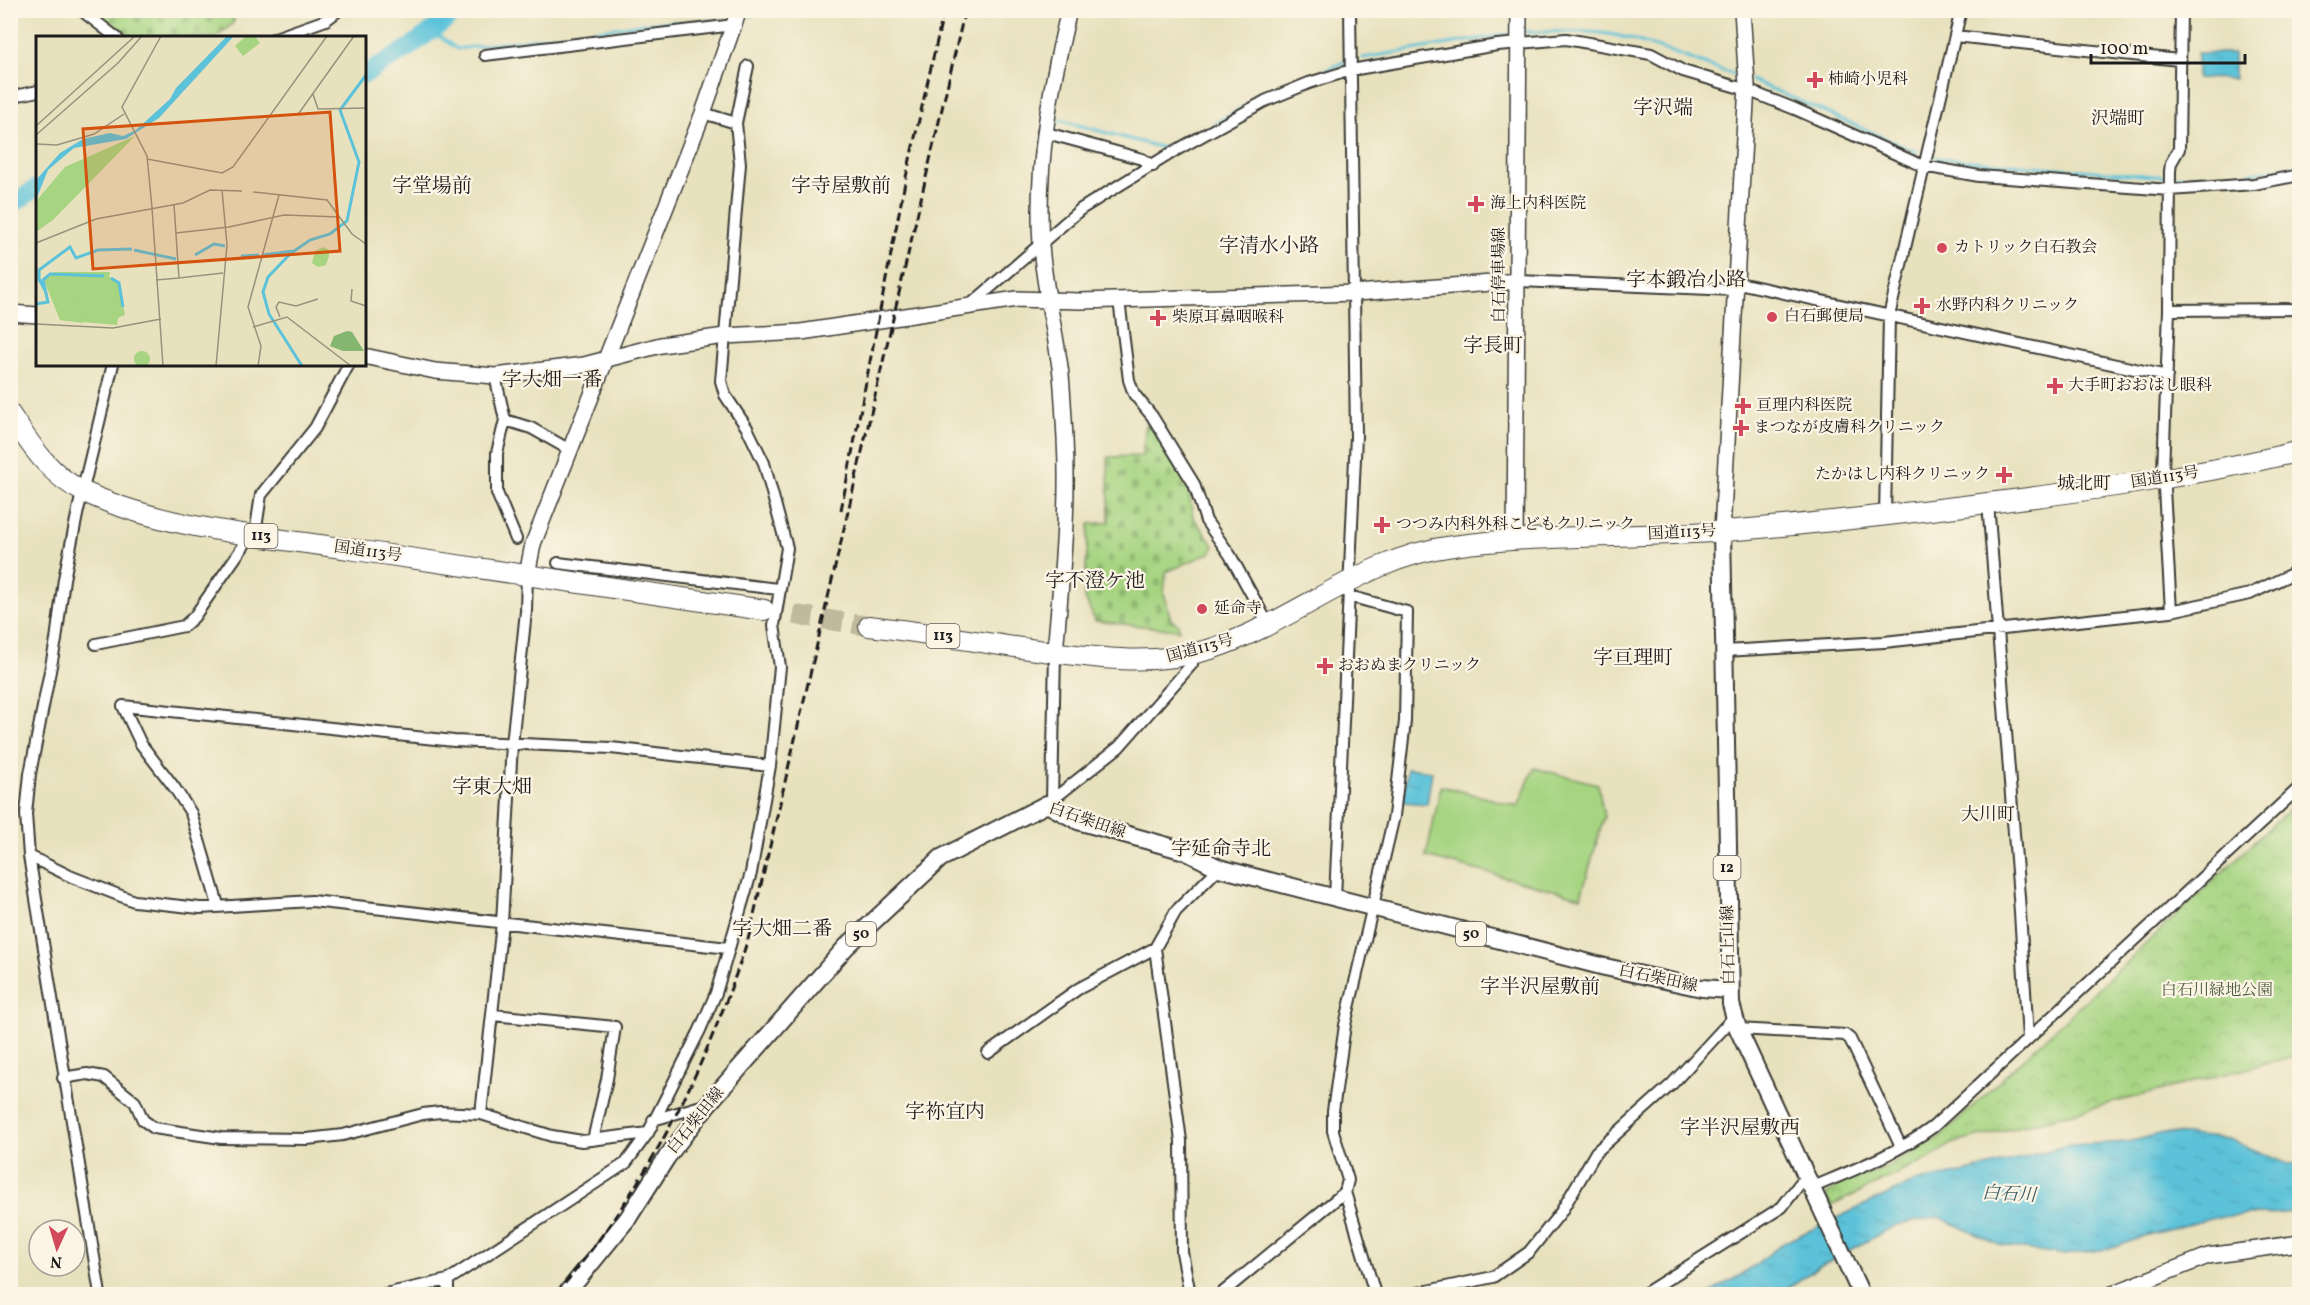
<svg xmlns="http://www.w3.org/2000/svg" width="2310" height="1305" font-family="Vollkorn,'Noto Serif JP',serif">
  <defs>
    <pattern id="cemetery-stones" width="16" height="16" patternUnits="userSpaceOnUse" patternTransform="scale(1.5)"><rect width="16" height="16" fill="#a6d481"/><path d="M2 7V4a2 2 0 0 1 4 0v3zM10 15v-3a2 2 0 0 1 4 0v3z" fill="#8eb56f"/></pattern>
    <pattern id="park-crowns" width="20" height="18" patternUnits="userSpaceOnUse" patternTransform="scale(1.5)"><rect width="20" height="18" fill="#a6d481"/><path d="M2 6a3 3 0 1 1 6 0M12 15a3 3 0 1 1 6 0" fill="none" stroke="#8eb56f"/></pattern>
    <pattern id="water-ripples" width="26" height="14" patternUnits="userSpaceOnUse" patternTransform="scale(1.5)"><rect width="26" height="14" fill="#5cc2d9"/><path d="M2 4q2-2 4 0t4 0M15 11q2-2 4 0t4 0" fill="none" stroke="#4fa6ba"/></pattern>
  </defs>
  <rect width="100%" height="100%" fill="#fcf5e5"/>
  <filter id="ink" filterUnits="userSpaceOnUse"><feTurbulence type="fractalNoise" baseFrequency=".0167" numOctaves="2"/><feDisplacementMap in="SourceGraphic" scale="12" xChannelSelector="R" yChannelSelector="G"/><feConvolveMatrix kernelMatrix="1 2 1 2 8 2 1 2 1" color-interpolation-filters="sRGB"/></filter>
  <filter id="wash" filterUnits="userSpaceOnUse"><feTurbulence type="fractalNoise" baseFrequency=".008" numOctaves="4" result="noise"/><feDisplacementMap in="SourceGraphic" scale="24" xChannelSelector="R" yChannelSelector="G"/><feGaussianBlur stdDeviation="1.35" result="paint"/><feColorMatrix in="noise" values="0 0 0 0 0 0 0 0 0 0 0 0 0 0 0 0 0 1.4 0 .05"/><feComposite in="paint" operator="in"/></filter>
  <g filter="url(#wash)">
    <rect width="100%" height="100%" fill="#e8e1be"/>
    <path fill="url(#cemetery-stones)" stroke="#61784e" stroke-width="1.5" d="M99,11H236L233,23L215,38L132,37L98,17Z
      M1146,424H1153L1188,485L1193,517L1214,546L1210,553L1166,572L1164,593L1171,620L1178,624L1179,630L1095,621L1084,596L1089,524L1109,522L1108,457L1142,456Z"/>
    <path fill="url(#park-crowns)" stroke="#61784e" stroke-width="1.5" d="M2299,800V1055L1951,1144L1932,1157L1831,1206L1826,1195L1842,1183L1884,1168L1940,1137Z"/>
    <path fill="#a6d481" stroke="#61784e" stroke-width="1.5" d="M1534,768L1598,784L1604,817L1581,897L1426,857L1441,786L1518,806Z"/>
    <path fill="url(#water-ripples)" stroke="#3c6f7a" stroke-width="1.5" d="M2197,53H2234V79L2197,78Z
      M1407,768L1432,771L1427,804L1403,802Z
      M2164,1133L2229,1139L2288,1164L2299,1163V1212L2218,1217L2144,1236L2114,1248L2065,1255L1999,1245L1939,1217L1896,1225L1819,1267L1778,1294H1708L1744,1273L1785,1242L1914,1182L1967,1172L2069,1145L2128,1142Z"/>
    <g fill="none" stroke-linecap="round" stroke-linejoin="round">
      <path stroke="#5cc2d9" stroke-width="3" d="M892,10L922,18
        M751,16L765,10
        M432,31L457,49L650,23L721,21
        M1525,32C1557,32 1592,29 1623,37C1664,47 1702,65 1742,77
        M1363,58L1515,33
        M1305,79L1344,62
        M1751,80L1917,152
        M1059,120L1163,148L1199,131
        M1213,124L1260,98
        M1935,158L2167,177
        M2173,177L2245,174L2300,165"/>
      <path stroke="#5cc2d9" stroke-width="18" d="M364,75L407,49L460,10
        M10,206L38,187"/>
    </g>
  </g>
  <g filter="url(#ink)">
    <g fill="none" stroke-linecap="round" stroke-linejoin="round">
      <path stroke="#bfba9e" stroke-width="20" stroke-dasharray="20 10" stroke-linecap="butt" d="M764,610L869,626"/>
      <g stroke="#3b3a34" stroke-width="14">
        <path id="street" d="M81,10L117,38
          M1955,36L2179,60
          M275,38L326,20L339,10
          M485,55L734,25
          M10,97L38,91
          M703,113L736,123
          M1043,132L1142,159L1153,166
          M1519,281L1734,290
          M1734,282L2167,376
          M1119,300L1129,380L1134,394L1152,416L1194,484L1206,521L1230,555L1268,624
          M969,306L1081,209L1173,152L1265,101L1309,83L1351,70L1497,45L1566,39L1651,54L1683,71L1747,90L1795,109L1923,166L1979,176L2170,190L2254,184L2300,175
          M2169,310L2300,309
          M495,376L505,420L497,453V493L516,539
          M505,420L531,428L570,450
          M1988,503L2019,897L2028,1038
          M1885,516L1889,316L1961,10
          M558,563L778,589
          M1349,596L1407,612L1405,721L1394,816L1345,1025L1333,1111V1131L1348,1180L1345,1192L1375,1294
          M2171,611L2163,471L2169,310L2170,171L2171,163L2179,149L2181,10
          M96,644L184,626L194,617L256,528L261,495L315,428L349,364
          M1724,651L1884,642L2171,611L2250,594L2300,570
          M1052,800L1055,653
          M1047,804L1119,747L1192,664L1191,654
          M29,856L72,877L134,901L200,908L312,901L728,948
          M1335,898L1356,436L1350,10
          M218,905L191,813L174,787L141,744L123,706L454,741L611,748L770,766
          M1155,948L1181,1141L1182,1252L1190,1294
          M493,1015L615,1027L607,1079L593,1140
          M1738,1029L1845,1035L1850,1039L1901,1147
          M988,1053L1078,989L1155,948L1176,911L1219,868
          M63,1078L87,1074L104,1077L135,1102L143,1120L154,1128L221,1138L307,1139L343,1135L423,1114L440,1112L481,1114L552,1136L582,1141L648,1133
          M481,1114L502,923L512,744L526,611L527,575
          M653,1120L708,1104
          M1811,1188C1853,1170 1896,1154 1933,1127L2300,787
          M448,1280V1294
          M100,1294L29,856L26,814L30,774L56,640L64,579L78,510L113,364
          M385,1294L448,1280L626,1163L648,1133L700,1030L716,993L751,873L770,766L780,667L774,625L787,548L764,463L747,428L725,395L721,381L740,164L736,123L748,66
          M1221,1294L1345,1192
          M1413,1294L1493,1277L1529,1252L1561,1212L1596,1152L1672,1084L1733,1018
          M1644,1294L1782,1207L1801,1182L1807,1179"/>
      </g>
      <g stroke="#3b3a34" stroke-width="18">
        <path id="secondary" d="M10,313L38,315
          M364,356L435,371L495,376L584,365L661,345L725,336L801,332L1017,299L1080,301L1356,293L1519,281
          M1722,531L1747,85L1742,10
          M1515,540L1519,10
          M527,575L533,544L703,113L739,10
          M1055,653C1061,582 1069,510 1065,439C1064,418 1063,396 1061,375C1056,332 1044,289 1041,245C1036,162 1050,90 1069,10
          M2112,1294L2208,1256L2300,1243"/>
      </g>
      <g stroke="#3b3a34" stroke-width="20">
        <path id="primary" d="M1722,531L1731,1004L1738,1029L1861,1294
          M566,1294L628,1218L667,1157L708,1104L846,947L941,858L1047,804L1078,821L1185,851L1219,868L1605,967L1702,988L1730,990"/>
      </g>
      <g stroke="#3b3a34" stroke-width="22">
        <path id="highway" d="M10,414C30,444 50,476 84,492C167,530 265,536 355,550C491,570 628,590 764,610
          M869,626C923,632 976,642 1029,649C1091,657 1150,668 1211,649C1295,622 1363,557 1453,546C1543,534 1634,538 1725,531C1813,524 1900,514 1988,503C2093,490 2197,476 2300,451"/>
      </g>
      <use href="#street" stroke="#fff" stroke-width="10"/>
      <use href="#secondary" stroke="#fff" stroke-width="15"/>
      <use href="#primary" stroke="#fff" stroke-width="16"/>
      <use href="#highway" stroke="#fff" stroke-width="20"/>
      <path stroke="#1c1c1c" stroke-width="3" stroke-dasharray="9 4.5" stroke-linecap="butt" d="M841,510L906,177L944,10
        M556,1294C648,1186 705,1071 749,936L965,10"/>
    </g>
  </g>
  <g fill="#d1495b" stroke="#fcf5e5" stroke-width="2">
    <path d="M1812 71h6v6h6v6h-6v6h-6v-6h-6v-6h6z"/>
    <path d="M1473 195h6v6h6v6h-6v6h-6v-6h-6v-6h6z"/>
    <circle cx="1942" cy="248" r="6"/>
    <path d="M1919 297h6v6h6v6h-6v6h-6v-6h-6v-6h6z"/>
    <circle cx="1772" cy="317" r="6"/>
    <path d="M1155 309h6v6h6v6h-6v6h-6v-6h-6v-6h6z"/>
    <path d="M2052 377h6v6h6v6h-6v6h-6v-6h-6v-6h6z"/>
    <path d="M1740 397h6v6h6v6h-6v6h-6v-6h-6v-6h6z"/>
    <path d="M1738 419h6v6h6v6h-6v6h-6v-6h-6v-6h6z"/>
    <path d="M2001 466h6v6h6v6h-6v6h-6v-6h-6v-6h6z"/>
    <path d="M1379 516h6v6h6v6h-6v6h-6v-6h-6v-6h6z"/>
    <circle cx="1202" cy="609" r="6"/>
    <path d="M1322 657h6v6h6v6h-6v6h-6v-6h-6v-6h6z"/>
  </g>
  <g text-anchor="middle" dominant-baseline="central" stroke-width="4.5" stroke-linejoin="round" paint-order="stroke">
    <g fill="#fcf5e5" stroke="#5f5d58" stroke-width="1.5">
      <rect x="244.5" y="524" width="33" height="24" rx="4.5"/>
      <rect x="926.5" y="624" width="33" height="24" rx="4.5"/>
      <rect x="1713.5" y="856" width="27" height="24" rx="4.5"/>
      <rect x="846" y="922" width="30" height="24" rx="4.5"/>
      <rect x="1456" y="922" width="30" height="24" rx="4.5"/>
    </g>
    <g font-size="15" font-weight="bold" fill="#1c1c1c">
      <text x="261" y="536">113</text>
      <text x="943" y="636">113</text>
      <text x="1727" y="868">12</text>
      <text x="861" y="934">50</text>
      <text x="1471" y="934">50</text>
    </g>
    <g font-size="16" fill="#1c1c1c" stroke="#fcf5e5" text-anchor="start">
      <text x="1828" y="80">柿崎小児科</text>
      <text x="1490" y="204">海上内科医院</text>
      <text x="1954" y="248">カトリック白石教会</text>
      <text x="1936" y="306">水野内科クリニック</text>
      <text x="1784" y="317">白石郵便局</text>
      <text x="1172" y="318">柴原耳鼻咽喉科</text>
      <text x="2068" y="386">大手町おおはし眼科</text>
      <text x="1756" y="406">亘理内科医院</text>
      <text x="1754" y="428">まつなが皮膚科クリニック</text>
      <text x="1990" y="475" text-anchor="end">たかはし内科クリニック</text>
      <text x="1396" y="525">つつみ内科外科こどもクリニック</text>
      <text x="1214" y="609">延命寺</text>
      <text x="1338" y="666">おおぬまクリニック</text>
    </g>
    <g font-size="16" fill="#1c1c1c" stroke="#fcf5e5">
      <text transform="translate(1500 275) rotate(-90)">白石停車場線</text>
      <text transform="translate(2165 478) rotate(-9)">国道113号</text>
      <text transform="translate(1682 533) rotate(-3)">国道113号</text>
      <text transform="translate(368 552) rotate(8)">国道113号</text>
      <text transform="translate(1200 649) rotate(-15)">国道113号</text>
      <text transform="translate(1087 821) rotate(19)">白石柴田線</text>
      <text transform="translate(1729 945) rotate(-91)">白石上山線</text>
      <text transform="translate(1658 979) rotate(12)">白石柴田線</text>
      <text transform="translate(696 1121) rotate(-51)">白石柴田線</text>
    </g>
    <g font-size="16" fill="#4c5c3f" stroke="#fcf5e5">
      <text x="2217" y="991">白石川緑地公園</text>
    </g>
    <g font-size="18" fill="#1c1c1c" stroke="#fcf5e5">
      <text x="2118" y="119">沢端町</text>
      <text x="2084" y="484">城北町</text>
      <text x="1988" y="815">大川町</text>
    </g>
    <g font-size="18" font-style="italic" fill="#365e68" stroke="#fcf5e5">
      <text transform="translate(2009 1195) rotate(3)">白石川</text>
    </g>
    <g font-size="20" fill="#1c1c1c" stroke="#fcf5e5">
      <text x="1663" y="109">字沢端</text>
      <text x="432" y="187">字堂場前</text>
      <text x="841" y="187">字寺屋敷前</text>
      <text x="1269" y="247">字清水小路</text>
      <text x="1686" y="281">字本鍛冶小路</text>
      <text x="1493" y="347">字長町</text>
      <text x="552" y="381">字大畑一番</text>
      <text x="1095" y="582">字不澄ケ池</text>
      <text x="1633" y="659">字亘理町</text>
      <text x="492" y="788">字東大畑</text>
      <text x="1221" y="850">字延命寺北</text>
      <text x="782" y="930">字大畑二番</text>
      <text x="1540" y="988">字半沢屋敷前</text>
      <text x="945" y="1113">字祢宜内</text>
      <text x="1740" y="1129">字半沢屋敷西</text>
    </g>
  </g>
  <g transform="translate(36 36)">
    <rect width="330" height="330" fill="#e8e1be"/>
    <path d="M311,295L316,296L328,315H307L294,310L298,300Z" fill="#84b66f"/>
    <path d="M287,211L293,214V220L290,229L282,231L276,227L279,215Z" fill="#a6d481"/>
    <path d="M99,100L17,184L0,196V165L29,131ZM49,236H74L73,241L83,246L89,279L82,282L81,289L24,284L7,242L18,236Z" fill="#a6d481"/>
    <path d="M210,0H219L224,7L207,20L199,10ZM29,261H34L44,271L47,287L24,284L22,275ZM98 323a8 8 0 1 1 16 0a8 8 0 1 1-16 0Z" fill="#a6d481"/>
    <path d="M191,0H198L123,82L90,103L38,112L12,134L0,164V144L24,117L47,103L74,97L87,100L100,94L134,63L140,52Z" fill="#5cc2d9"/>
    <path fill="none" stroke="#5cc2d9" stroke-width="3" d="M98,214L140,223M159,219L178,208L189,210M227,219L257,215M205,220L223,219M75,242L83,247L87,271M10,256L3,243V234L34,211L40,222L62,214L96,213M0,268L12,266L7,244L14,238L68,240M266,330L233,278L227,256L232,241L254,218L274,204L294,198L311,185L323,126L304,74L330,39"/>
    <path fill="none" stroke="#96927d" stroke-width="1.5" d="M277,58L282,73L330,72M263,77L318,0M0,90L99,0M0,99L82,27L106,0M0,108L21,109L58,98L88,78M111,123L186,137L197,131L291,0M217,156L291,164L316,198L330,208M138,169L143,242L187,237M116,172L127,330M116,172L111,120L86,71L125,0M140,197L193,191L248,179L304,181M0,207L60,183L147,167L174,154L206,155M120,244L143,242M316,253L315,265L330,270M244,281L240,271L243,266L260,270L282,263M0,288L77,292L125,283M217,291L251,281L315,330M180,330L191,209L186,154M222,330L225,310L212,271L243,159"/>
    <path fill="#d4530e" fill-opacity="0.15" stroke="#d4530e" stroke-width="3" d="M294,76L304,215L57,233L47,93Z"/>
    <rect width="330" height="330" fill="none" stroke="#1c1c1c" stroke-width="3"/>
  </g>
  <rect width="2310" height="1305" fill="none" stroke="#fcf5e5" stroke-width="36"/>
  <g transform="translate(57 1248) rotate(184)"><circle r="28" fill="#fcf5e5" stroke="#a29e95" stroke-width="1.5"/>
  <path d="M0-4.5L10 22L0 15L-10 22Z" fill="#d1495b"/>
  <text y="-9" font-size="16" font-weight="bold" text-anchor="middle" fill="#1c1c1c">N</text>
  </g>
  <path d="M2091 54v9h154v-9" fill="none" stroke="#1c1c1c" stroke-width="3"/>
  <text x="2100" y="54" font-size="18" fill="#1c1c1c" stroke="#fcf5e5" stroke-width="4.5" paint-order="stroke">100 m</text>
</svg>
